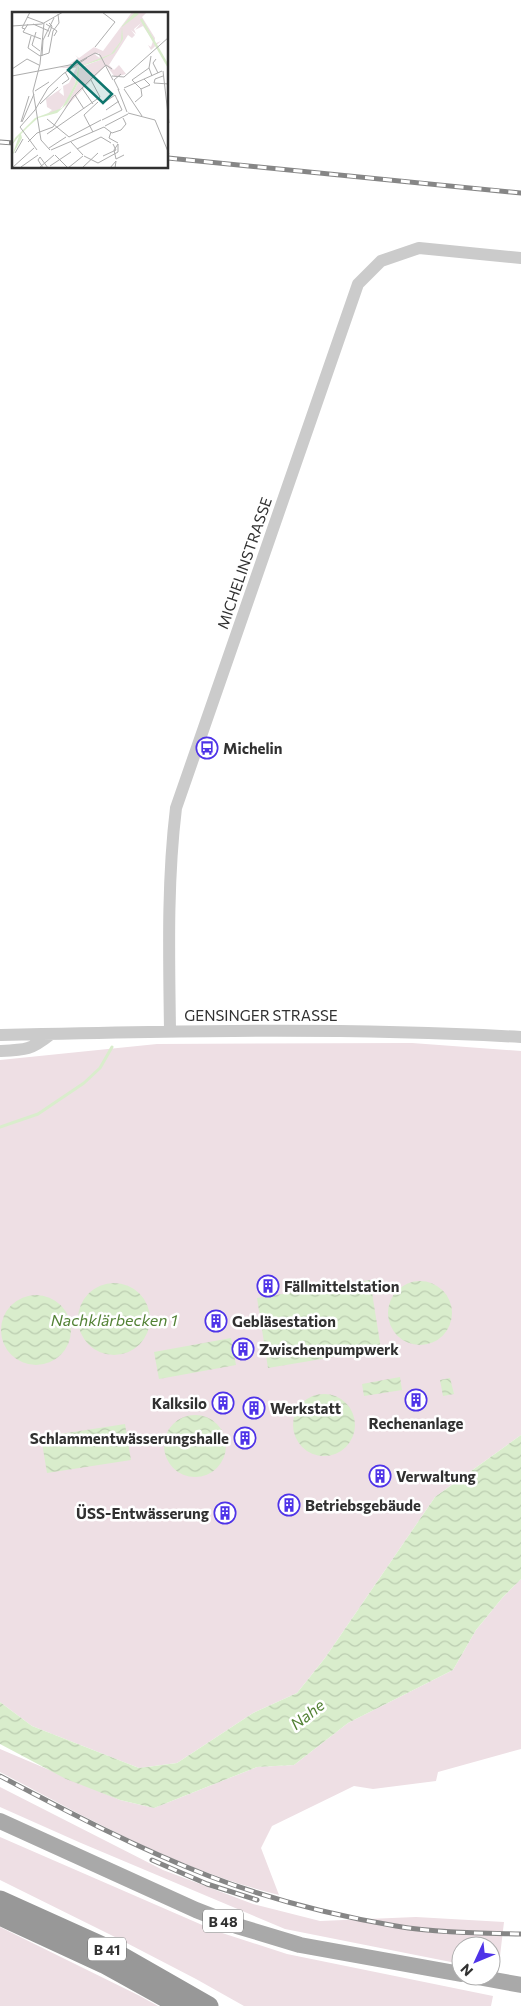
<svg xmlns="http://www.w3.org/2000/svg" width="521" height="2006" font-family="Commissioner,sans-serif">
  <defs>
    <pattern id="water-waves" width="16" height="10" patternUnits="userSpaceOnUse" patternTransform="scale(1.25)"><rect width="16" height="10" fill="#d9edcc"/><path d="M0 5q4-4 8 0t8 0" fill="none" stroke="#bbccb0"/></pattern>
  </defs>
  <rect width="100%" height="100%" fill="#fff"/>
  <path fill="#eedfe4" d="M412,1043L521,1051V1435L435,1497L325,1658L297,1693L253,1713L177,1763L139,1768L32,1726L0,1702V1060L157,1044Z
    M521,1579V1749L438,1772L436,1781L373,1789L354,1786L272,1826L261,1848L279,1895C181,1871 89,1819 0,1772V1749L120,1800L154,1808L257,1767L294,1765L348,1723L453,1670L476,1630L503,1597Z
    M0,1787L163,1870L253,1904L320,1921L416,1917L504,1922L498,1973L491,1971V1946H461V1964L285,1929L81,1843L0,1807Z
    M0,1837L216,1931L287,1954L493,1996L491,2006H244L196,1979L119,1939L0,1880Z
    M0,1927L140,1996L158,2006H0Z"/>
  <path fill="url(#water-waves)" d="M370,1280L381,1349L268,1368L257,1298Z
    M388 1313a32 32 0 1 1 64 0a32 32 0 1 1-64 0Z
    M78 1319a36 36 0 1 1 72 0a36 36 0 1 1-72 0Z
    M1 1330a35 35 0 1 1 70 0a35 35 0 1 1-70 0Z
    M231,1338L236,1365L159,1379L154,1352Z
    M400,1377L402,1390L364,1396L362,1384Z
    M450,1378L454,1394L443,1396L440,1380Z
    M293 1425a31 31 0 1 1 62 0a31 31 0 1 1-62 0Z
    M164 1446a31 31 0 1 1 62 0a31 31 0 1 1-62 0Z
    M125,1424L131,1460L47,1473L41,1437Z
    M521,1435V1579L503,1597L476,1630L453,1670L348,1723L294,1765L257,1767L154,1808L120,1800L66,1779L0,1744V1702L32,1726L139,1768L177,1763L253,1713L297,1693L325,1658L435,1497Z"/>
  <g fill="none" stroke-linecap="round" stroke-linejoin="round">
    <path stroke="#d9edcc" stroke-width="3" d="M0,1127L38,1114L84,1083L100,1068L112,1047"/>
    <path stroke="#cbcbcb" stroke-width="12" d="M170,1031C169,956 167,882 176,808L358,284L381,261L419,248L521,258
      M0,1035C174,1031 347,1027 521,1037
      M0,1051C26,1050 31,1050 51,1034"/>
    <path stroke="#a9a9a9" stroke-width="16" d="M0,1821L196,1910L237,1926L300,1945L461,1974
      M472,1976L521,1985"/>
    <path stroke="#989898" stroke-width="19" d="M0,1900L111,1950L209,2006
      M0,1916L104,1964L180,2006"/>
    <g stroke="#868686" stroke-width="5">
      <path id="rail" d="M0,142L14,143
        M168,158L521,193
        M0,1776C68,1812 137,1848 209,1876C269,1899 332,1915 396,1926C437,1933 479,1933 521,1934
        M152,1860L207,1884L257,1900"/>
    </g>
    <use href="#rail" stroke="#fff" stroke-width="3" stroke-dasharray="9" stroke-linecap="butt"/>
  </g>
  <defs>
    <g id="bus-ring" transform="scale(1.125)"><circle r="9.5" fill="#fff" stroke="#4e33e8" stroke-width="1.5"/><path d="M-5-6H5V4H4V6H2V4H-2V6H-4V4H-5ZM-3.5-4V0h7V-4ZM-3.5 1.2v1.5H-2V1.2ZM2 1.2v1.5H3.5V1.2Z" fill="#4e33e8"/></g>
    <g id="building-ring" transform="scale(1.125)"><circle r="9.5" fill="#fff" stroke="#4e33e8" stroke-width="1.5"/><path d="M-4-6H4V6H1V3H-1V6H-4ZM-2.5-4.3h1.7v1.8h-1.7ZM.8-4.3h1.7v1.8H.8ZM-2.5-1h1.7V.8h-1.7ZM.8-1h1.7V.8H.8Z" fill="#4e33e8"/></g>
  </defs>
  <g fill-rule="evenodd">
    <use href="#bus-ring" x="207" y="748"/>
    <use href="#building-ring" x="268" y="1286"/>
    <use href="#building-ring" x="216" y="1321"/>
    <use href="#building-ring" x="243" y="1349"/>
    <use href="#building-ring" x="416" y="1400"/>
    <use href="#building-ring" x="223" y="1403"/>
    <use href="#building-ring" x="254" y="1408"/>
    <use href="#building-ring" x="245" y="1438"/>
    <use href="#building-ring" x="380" y="1476"/>
    <use href="#building-ring" x="289" y="1505"/>
    <use href="#building-ring" x="225" y="1513"/>
  </g>
  <g text-anchor="middle" dominant-baseline="central" stroke-width="5" stroke-linejoin="round" paint-order="stroke">
    <g fill="#fff" stroke="#6f6f6f" stroke-width="1">
      <rect x="203" y="1909.5" width="40" height="23" rx="4"/>
      <rect x="88" y="1937.5" width="38" height="23" rx="4"/>
    </g>
    <g font-size="14" font-weight="bold" fill="#313131">
      <text x="223" y="1921">B 48</text>
      <text x="107" y="1949">B 41</text>
    </g>
    <g font-size="15" fill="#313131" stroke="#fff">
      <text transform="translate(244 563) rotate(-71)">MICHELINSTRASSE</text>
      <text x="261" y="1015">GENSINGER STRASSE</text>
    </g>
    <g font-size="15" font-weight="bold" fill="#313131" stroke="#fff" text-anchor="start">
      <text x="223" y="748">Michelin</text>
      <text x="284" y="1286">Fällmittelstation</text>
      <text x="232" y="1321">Gebläsestation</text>
      <text x="259" y="1349">Zwischenpumpwerk</text>
      <text x="207" y="1403" text-anchor="end">Kalksilo</text>
      <text x="270" y="1408">Werkstatt</text>
      <text x="416" y="1423" text-anchor="middle">Rechenanlage</text>
      <text x="229" y="1438" text-anchor="end">Schlammentwässerungshalle</text>
      <text x="396" y="1476">Verwaltung</text>
      <text x="305" y="1505">Betriebsgebäude</text>
      <text x="209" y="1513" text-anchor="end">ÜSS-Entwässerung</text>
    </g>
    <g font-size="16" font-style="italic" fill="#538236" stroke="#fff">
      <text x="114" y="1319">Nachklärbecken 1</text>
      <text transform="translate(307 1714) rotate(-38)">Nahe</text>
    </g>
  </g>
  <g transform="translate(12 12)">
    <rect width="156" height="156" fill="#fff"/>
    <path d="M120,0H135L130,5L143,26L142,32L149,29L139,38L136,33L139,35L141,29L131,14L123,18L129,11L122,17L124,22L119,18L123,23L120,26L116,23L97,53L102,58L107,53L114,62L103,65L94,53L52,97L66,71V56L88,48L87,41L56,53L66,46L63,43L67,46L82,35L91,39ZM81,41L89,47L66,55L63,72L54,90L47,98L34,103L40,98L35,95L34,87L50,76L47,80L52,84L51,74L57,71L64,56H47L60,53Z" fill="#eedfe4"/>
    <path d="M123,0L127,2L110,15L111,27L102,41L88,48L67,55L66,71L55,92L45,101L26,106L16,115L9,122L10,126L0,144L7,124L0,133L3,126L23,106L50,96L63,72L66,55L99,42L109,29L110,14Z" fill="#d9edcc"/>
    <path fill="none" stroke="#d9edcc" stroke-width="2.5" d="M129,7L156,54"/>
    <path fill="none" stroke="#adadad" stroke-width="1" d="M90,0L103,10M15,5L31,11M32,11L28,52L21,79L29,128L38,138M16,12L11,20L29,27M21,12L37,19M34,12L45,19L42,24M0,14L30,12L51,0M13,17L10,16L18,0M24,20L20,33L28,39M19,24L16,36L28,44M36,25L40,14L37,11M83,35L103,10M28,44L37,41L41,19L47,11L46,2M30,44L31,28L42,6M139,44L137,56L140,64M144,47L141,51L146,61M0,57L15,47L27,53M151,59L157,111M0,64L63,52L83,41L88,43L101,68M82,64L94,53L100,57M100,64L112,65L157,25M151,64L143,67L142,71L157,72M132,67L138,73L129,77L120,68L137,56M50,72L57,67L53,60M70,76L81,92M112,76L150,59M106,77L115,100M112,77L130,104M107,78L102,68L109,62M23,79L37,70M63,83L72,97M123,90L130,84L129,77M28,92L46,75M90,92L103,83L110,98M23,98L36,76L51,62L75,46M94,98L107,89M116,101L143,108L157,142M35,107L57,125M90,108L110,98M9,110L17,84M10,110L22,82M93,114L116,102M8,115L25,138M8,115L23,98M92,115L100,121L109,118L114,112L111,106M81,120L72,103L86,90M99,120L97,126L106,131M35,122L88,85L79,68M57,125L89,108M16,130L25,121L41,115L61,85L82,64M59,130L71,143M106,132L102,138L104,147L112,143M37,136L54,125M65,137L89,125L99,131M39,138L92,115M3,141L11,127M43,143L56,156M72,144L86,151L106,140V132M91,144L104,138L101,132M38,154L59,140M9,155L26,143M0,156L22,136M27,156L42,143M31,156L26,148L28,145L36,156M56,156L71,144M70,156L86,141M98,156L104,149L103,156"/>
    <path fill="#0f766e" fill-opacity="0.15" stroke="#0f766e" stroke-width="2.5" d="M65,49L100,82L91,91L56,58Z"/>
    <rect width="156" height="156" fill="none" stroke="#313131" stroke-width="2.5"/>
  </g>
  <g transform="translate(476 1961) rotate(226)"><circle r="24" fill="#ffffff" stroke="#adadad"/>
  <path d="M0-4L9 19L0 12L-9 19Z" fill="#4e33e8"/>
  <text y="-8" font-size="14" font-weight="bold" text-anchor="middle" fill="#313131">N</text>
  </g>
</svg>
